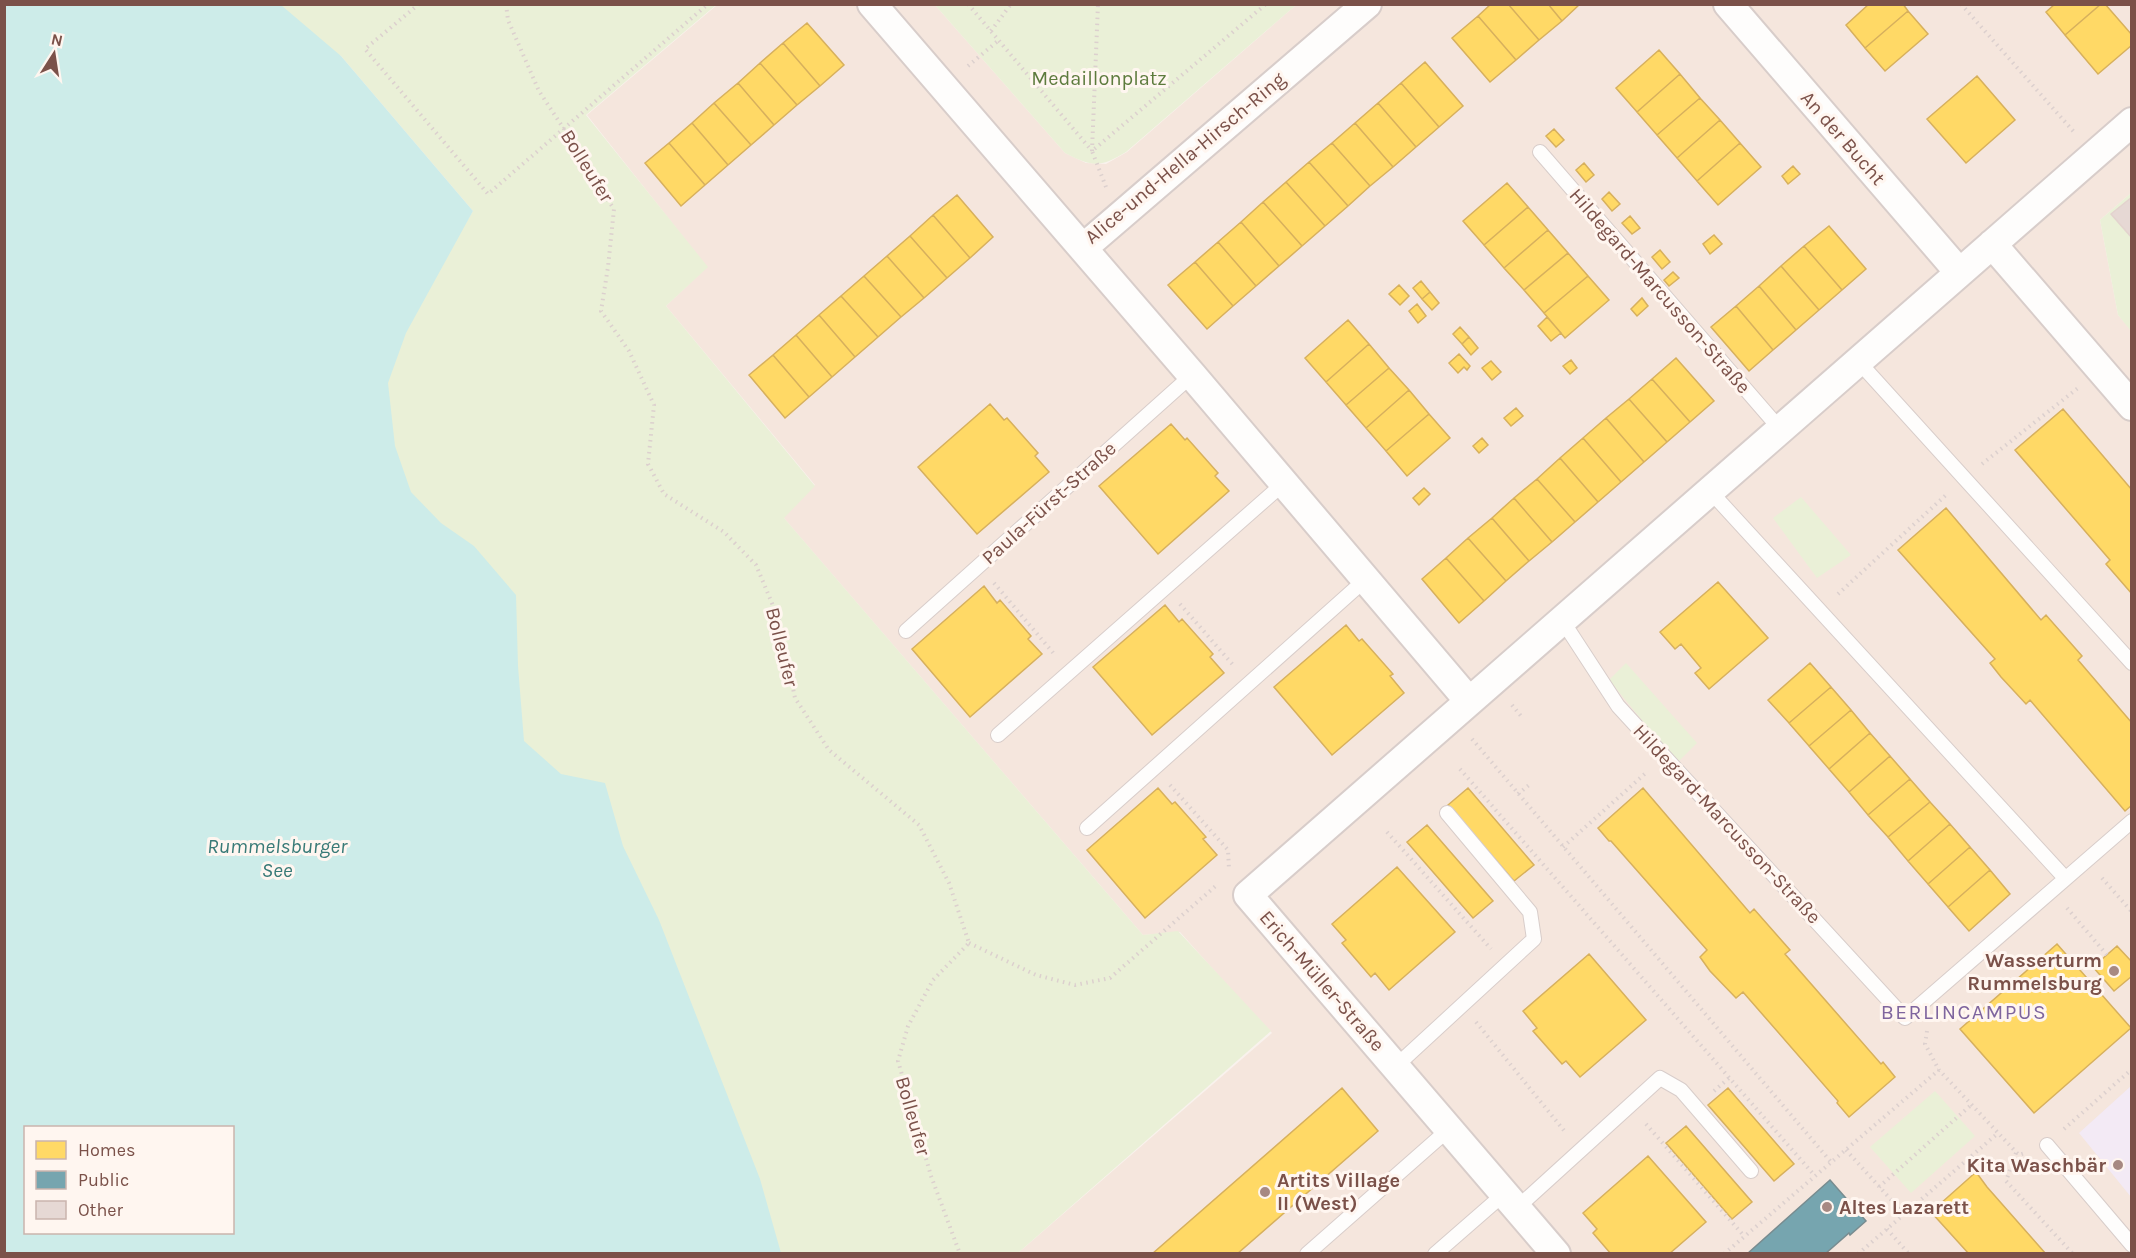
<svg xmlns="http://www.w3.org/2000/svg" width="2136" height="1258" font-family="Karla,sans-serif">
  <rect width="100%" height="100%" fill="#f9f2ed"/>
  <path fill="#f5e6dd" d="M717,5H935L1065,153L1086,163L1106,164L1127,152L1296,5H2131V193L2100,220L2118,315L2132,331L2131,1253H1018L1272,1033L1220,977L1180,932L1143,935L783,517L815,485L666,306L707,267L587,115Z"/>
  <path fill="#f3eaf5" d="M2131,1086V1197L2079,1133Z"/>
  <path fill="#eaf0d7" d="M232,5H716L586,115L708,267L666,306L815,486L784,518L1143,935L1178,931L1271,1031L1018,1253H749L526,783L364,392L473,211L341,56Z
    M935,5H1296L1126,152C1099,168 1093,167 1065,153Z
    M2131,193V331L2118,315L2100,220Z
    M1801,497L1851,555L1817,578L1773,518Z
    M1626,663L1697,743L1677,763L1609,680Z
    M1935,1091L1975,1136L1911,1193L1870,1147Z"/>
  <path fill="#cdece9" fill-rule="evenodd" d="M5,4L281,5L341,56L473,211L406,333L388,383L395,446L411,492L441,523L474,546L516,595L518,666L524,741L561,774L605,783L623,846L659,920L760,1179L781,1253H5ZM26,1128H232V1232H26Z"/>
  <path fill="#ffd966" stroke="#d7b05d" stroke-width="1.5" d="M1491,4H1508L1539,40L1516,60L1478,16Z
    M1508,4H1548L1562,21L1539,40Z
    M1548,4H1580L1562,21Z
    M1869,4H1903L1908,11L1865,48L1846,25Z
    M2055,4H2101L2065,35L2046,12Z
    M2101,4H2105L2132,35V45L2098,74L2065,35Z
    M1908,11L1928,34L1885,71L1865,48Z
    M1478,16L1516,60L1490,82L1452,38Z
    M807,23L844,65L820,86L783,43Z
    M783,43L820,86L797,105L760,63Z
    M1659,50L1680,74L1637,112L1616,88Z
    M1425,62L1463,106L1439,127L1401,83Z
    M760,63L797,105L774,125L738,83Z
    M1680,74L1700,98L1657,135L1637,112Z
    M1977,76L2015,120L1966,163L1927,119Z
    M738,83L774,125L751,145L714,103Z
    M1401,83L1439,127L1416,147L1378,103Z
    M1700,98L1720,120L1677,158L1657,135Z
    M714,103L751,145L728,165L692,123Z
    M1378,103L1416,147L1393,167L1355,123Z
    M1720,120L1740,143L1697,181L1677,158Z
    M692,123L728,165L705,185L669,143Z
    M1355,123L1393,167L1370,186L1332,143Z
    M1554,129L1564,140L1556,147L1546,136Z
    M669,143L705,185L681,206L645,163Z
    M1332,143L1370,186L1348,206L1309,162Z
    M1740,143L1761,167L1718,205L1697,181Z
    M1309,162L1348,206L1325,226L1286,182Z
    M1584,163L1594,175L1586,182L1576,170Z
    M1793,166L1800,174L1788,184L1782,176Z
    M1286,182L1325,226L1302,246L1263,202Z
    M1507,183L1528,207L1484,245L1463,221Z
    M1609,192L1620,204L1612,211L1602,199Z
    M957,195L993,237L970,258L933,215Z
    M1263,202L1302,246L1279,266L1241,222Z
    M1528,207L1548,230L1504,268L1484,245Z
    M933,215L970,258L947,278L910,236Z
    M1630,216L1640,228L1632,234L1622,223Z
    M1241,222L1279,266L1256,286L1218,242Z
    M1829,226L1866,269L1842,290L1804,246Z
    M1548,230L1568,253L1524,290L1504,268Z
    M1714,235L1722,244L1710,254L1703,244Z
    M910,236L947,278L924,298L887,256Z
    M1218,242L1256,286L1233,306L1195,262Z
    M1804,246L1842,290L1819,310L1781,266Z
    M1660,250L1670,262L1662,269L1652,257Z
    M1568,253L1588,276L1544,313L1524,290Z
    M887,256L924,298L901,317L864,276Z
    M1195,262L1233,306L1207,329L1168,285Z
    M1781,266L1819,310L1796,330L1759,286Z
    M1673,272L1679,278L1669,286L1664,280Z
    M864,276L901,317L878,337L841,296Z
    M1588,276L1609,300L1565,338L1544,313Z
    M1421,281L1430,292L1422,299L1413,288Z
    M1399,285L1409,296L1400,305L1389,294Z
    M1759,286L1796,330L1773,350L1736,306Z
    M1430,292L1439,303L1432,310L1422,299Z
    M841,296L878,337L855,357L819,315Z
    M1642,298L1648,306L1637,316L1631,309Z
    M1417,304L1426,316L1418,323L1409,311Z
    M1736,306L1773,350L1749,371L1711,327Z
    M819,315L855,357L832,377L796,335Z
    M1547,317L1561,333L1551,341L1538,326Z
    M1348,320L1369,344L1326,382L1305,358Z
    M1460,327L1469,337L1462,344L1453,334Z
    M796,335L832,377L809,397L773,355Z
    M1469,337L1478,348L1471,355L1462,344Z
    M1369,344L1389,368L1346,405L1326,382Z
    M1459,354L1470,366L1467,370L1464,367L1458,373L1449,363Z
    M773,355L809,397L785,418L749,375Z
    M1676,358L1714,401L1690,422L1652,379Z
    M1571,360L1577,368L1570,374L1563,366Z
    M1491,361L1501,372L1492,380L1482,368Z
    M1389,368L1409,390L1366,428L1346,405Z
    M1652,379L1690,422L1667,442L1629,399Z
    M1409,390L1429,414L1386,451L1366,428Z
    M1629,399L1667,442L1644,462L1606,418Z
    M990,404L1004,420L1007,418L1038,453L1035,456L1049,472L977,534L918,467Z
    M1516,408L1523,416L1511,426L1504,418Z
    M2063,409L2132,490V594L2106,564L2110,560L2015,450Z
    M1429,414L1450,438L1407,476L1386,451Z
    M1606,418L1644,462L1621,482L1583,438Z
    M1171,424L1185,440L1187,438L1218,473L1215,476L1229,491L1158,554L1099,486Z
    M1482,438L1488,445L1479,453L1473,446Z
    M1583,438L1621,482L1598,502L1560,458Z
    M1560,458L1598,502L1575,522L1537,479Z
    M1537,479L1575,522L1552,542L1514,498Z
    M1424,488L1430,494L1419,505L1413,498Z
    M1514,498L1552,542L1529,561L1492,518Z
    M1946,508L2041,620L2046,615L2082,656L2078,660L2132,723V805L2125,811L2030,700L2026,704L2001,677L1990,663L1995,659L1898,550Z
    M1492,518L1529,561L1506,581L1468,538Z
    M1468,538L1506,581L1484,601L1446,558Z
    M1446,558L1484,601L1459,623L1422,579Z
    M1718,582L1768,638L1709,689L1695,673L1701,668L1681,644L1675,649L1660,632Z
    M984,586L997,603L1000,600L1031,636L1028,639L1042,654L970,717L912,649Z
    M1165,605L1179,622L1182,619L1213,654L1210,657L1224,673L1152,735L1093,667Z
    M1346,625L1359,641L1362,639L1393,674L1390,676L1404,693L1332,755L1274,687Z
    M1810,663L1831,687L1789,723L1768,700Z
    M1831,687L1851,710L1809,746L1789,723Z
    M1851,710L1870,733L1829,769L1809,746Z
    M1870,733L1890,756L1849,792L1829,769Z
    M1890,756L1910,779L1868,815L1849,792Z
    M1910,779L1930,802L1888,837L1868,815Z
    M1158,788L1172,804L1175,802L1206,837L1203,839L1217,855L1145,918L1087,850Z
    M1468,788L1534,865L1514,881L1448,805Z
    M1643,788L1750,913L1754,909L1790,950L1785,954L1881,1064L1883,1062L1895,1077L1849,1117L1837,1103L1838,1101L1743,992L1736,998L1710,971L1700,957L1707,950L1611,841H1609L1598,828Z
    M1930,802L1950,824L1908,861L1888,837Z
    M1950,824L1970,847L1928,884L1908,861Z
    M1427,825L1493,901L1473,918L1407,842Z
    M1970,847L1990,870L1948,907L1928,884Z
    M1397,867L1455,932L1389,990L1375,973L1371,977L1342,943L1346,940L1332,924Z
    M1990,870L2010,894L1969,931L1948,907Z
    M2057,944L2131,1028L2034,1113L1960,1029Z
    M2117,946L2132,962V976L2114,991L2093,967Z
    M1589,954L1646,1020L1580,1077L1566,1061L1562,1064L1533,1031L1537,1028L1523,1011Z
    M1342,1088L1378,1131L1237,1254H1152Z
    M1728,1088L1794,1164L1774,1181L1708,1105Z
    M1686,1126L1752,1202L1732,1219L1666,1143Z
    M1648,1156L1706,1222L1669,1254H1611L1593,1233L1597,1229L1583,1213Z
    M1976,1172L1987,1187L2046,1254H1969L1931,1212Z"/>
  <path fill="#76a5af" stroke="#788c90" stroke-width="1.5" d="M1830,1180L1866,1221L1850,1235L1849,1233L1825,1254H1747Z"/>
  <path fill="#e6d8d4" stroke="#e3d3ce" stroke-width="1.5" d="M2132,197V238L2111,214Z"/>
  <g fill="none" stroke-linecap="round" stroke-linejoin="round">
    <g stroke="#d8cdca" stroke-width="16">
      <path id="service" d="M1540,152L1780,429
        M1858,361L2132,663
        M1710,491L2065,878
        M1562,620L1618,706L1905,1018L2132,821
        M906,631L1192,375
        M998,735L1284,483
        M1087,828L1366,579
        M1395,1067L1534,939L1530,912L1447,813
        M2047,1145L2132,1245
        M1517,1208L1660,1078L1681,1090L1751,1171
        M1307,1254L1449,1129
        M1435,1254L1505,1193"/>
    </g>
    <g stroke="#d8cdca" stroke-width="32">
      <path id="minor" d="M872,4L1192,375L1469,701
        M1728,4L1959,272
        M1992,244L2132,406
        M1083,248L1367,4
        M1556,1254L1248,895L2132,122"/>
    </g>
    <path stroke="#dcd0ce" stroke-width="4" stroke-dasharray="1.5 4.5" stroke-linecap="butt" d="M419,4L365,49L488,194L708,4
      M506,4L508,20L539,91L564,129L583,164L614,209L608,267L601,311L629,351L654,405L648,464L664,494L724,532L756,565L779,620L795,698L829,750L919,825L949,883L969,943L933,980L908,1026L898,1061L931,1176L960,1254
      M968,4L1092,151
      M1961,4L2074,132
      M991,31L1011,4
      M968,66L999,40
      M1092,151L1098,4
      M1106,187L1092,151L1266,4
      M1982,464L2078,388
      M994,583L1055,655
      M1838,594L1947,494
      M1180,604L1234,666
      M1512,705L1521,716
      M1472,739L1831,1162
      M1460,769L1815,1176
      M1170,785L1228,850L1229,869
      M1518,794L1529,785
      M1387,832L1491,949
      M1563,847L1648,771
      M2102,878L2132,912
      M2067,908L2107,955
      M969,943L1036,975L1075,985L1110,978L1218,884
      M1476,1022L1566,1133
      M1927,1031L1925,1044L1939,1070L2016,1152L2019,1155L2025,1153
      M1714,1091L1729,1078
      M1646,1124L1744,1236
      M2064,1129L2132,1069
      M1846,1150L1904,1214
      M2016,1153L2006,1181L2073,1254
      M1879,1187L1971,1105
      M1887,1229L1909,1254
      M1724,1254L1939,1070
      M1858,1254L1997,1134"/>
    <use href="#service" stroke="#fefdfc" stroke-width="14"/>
    <use href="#minor" stroke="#fefdfc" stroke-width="28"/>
  </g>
  <g fill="#a78982" stroke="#fff6f0" stroke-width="2">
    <circle cx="2114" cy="971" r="6"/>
    <circle cx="2118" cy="1165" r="6"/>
    <circle cx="1265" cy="1192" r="6"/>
    <circle cx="1827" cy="1207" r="6"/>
  </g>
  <g text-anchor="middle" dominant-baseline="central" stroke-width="6" stroke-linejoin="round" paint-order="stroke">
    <g font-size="20" fill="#5d7b3d" stroke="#fff6f0">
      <text x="1099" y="78">Medaillonplatz</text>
    </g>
    <g font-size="20" fill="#7b5149" stroke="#fff6f0">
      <text transform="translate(1843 138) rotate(49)">An der Bucht</text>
      <text transform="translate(1185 158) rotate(-40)">Alice-und-Hella-Hirsch-Ring</text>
      <text transform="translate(587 166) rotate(58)">Bolleufer</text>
      <text transform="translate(1660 291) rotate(49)">Hildegard-Marcusson-Straße</text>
      <text transform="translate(1049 503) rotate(-42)">Paula-Fürst-Straße</text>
      <text transform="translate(782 647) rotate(76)">Bolleufer</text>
      <text transform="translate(1727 824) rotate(47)">Hildegard-Marcusson-Straße</text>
      <text transform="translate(1322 981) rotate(49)">Erich-Müller-Straße</text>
      <text transform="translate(913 1116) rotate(74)">Bolleufer</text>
    </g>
    <g font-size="20" font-weight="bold" fill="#7b5149" stroke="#fff6f0" text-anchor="end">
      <text x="2102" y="960">Wasserturm<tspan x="2102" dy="23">Rummelsburg</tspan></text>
      <text x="2106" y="1165">Kita Waschbär</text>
      <text x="1277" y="1180" text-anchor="start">Artits Village<tspan x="1277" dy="23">II (West)</tspan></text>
      <text x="1839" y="1207" text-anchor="start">Altes Lazarett</text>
    </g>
    <g font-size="21" font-style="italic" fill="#387a77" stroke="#fff6f0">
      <text x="277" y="846">Rummelsburger<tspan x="277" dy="24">See</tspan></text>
    </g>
    <g font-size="21" letter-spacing="1.5" fill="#7f659e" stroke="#fff6f0">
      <text x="1964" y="1012">BERLINCAMPUS</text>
    </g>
  </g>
  <rect width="2136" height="1258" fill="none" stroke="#7b5149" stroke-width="12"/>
  <rect x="24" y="1126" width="210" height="108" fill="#fff6f0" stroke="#cab4ad" stroke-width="1.5"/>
  <rect x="36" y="1141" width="30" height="18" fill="#ffd966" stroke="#cab4ad" stroke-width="1.5"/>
  <text x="78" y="1156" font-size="18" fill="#7b5149">Homes</text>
  <rect x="36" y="1171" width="30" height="18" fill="#76a5af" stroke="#cab4ad" stroke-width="1.5"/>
  <text x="78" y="1186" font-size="18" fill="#7b5149">Public</text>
  <rect x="36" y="1201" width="30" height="18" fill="#e6d8d4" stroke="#cab4ad" stroke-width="1.5"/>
  <text x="78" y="1216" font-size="18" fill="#7b5149">Other</text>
  <g transform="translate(54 54) rotate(12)" stroke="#fff6f0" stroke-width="4.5" paint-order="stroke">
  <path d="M0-4.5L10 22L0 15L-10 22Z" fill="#7b5149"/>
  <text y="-9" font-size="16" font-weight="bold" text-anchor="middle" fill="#7b5149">N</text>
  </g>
</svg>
